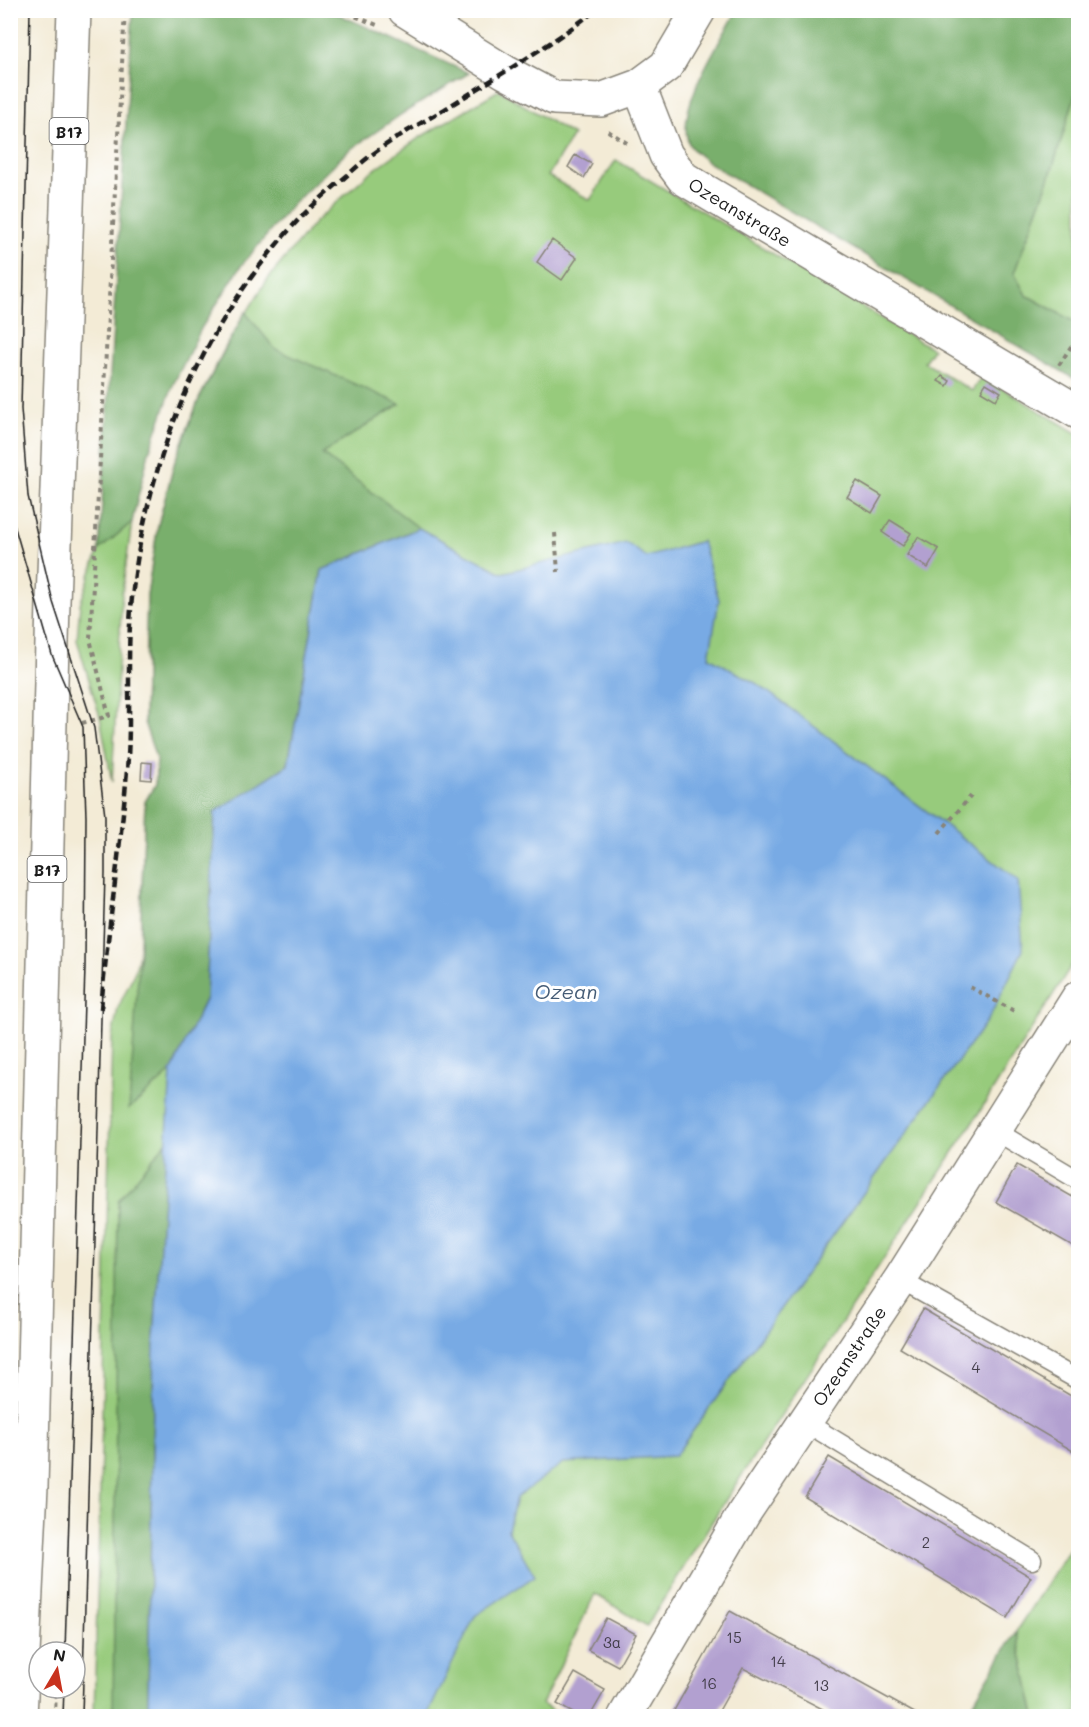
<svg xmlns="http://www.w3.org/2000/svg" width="1089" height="1727" font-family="Mali,sans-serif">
  <rect width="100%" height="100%" fill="#fff"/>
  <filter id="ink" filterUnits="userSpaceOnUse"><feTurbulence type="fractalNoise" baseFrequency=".0167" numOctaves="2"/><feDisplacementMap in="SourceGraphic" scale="12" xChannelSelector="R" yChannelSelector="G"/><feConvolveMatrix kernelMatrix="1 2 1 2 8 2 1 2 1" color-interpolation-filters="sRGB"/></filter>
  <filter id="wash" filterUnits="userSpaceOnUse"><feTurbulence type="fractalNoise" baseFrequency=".008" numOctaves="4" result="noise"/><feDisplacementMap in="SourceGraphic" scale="24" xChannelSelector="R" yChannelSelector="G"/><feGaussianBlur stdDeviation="1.35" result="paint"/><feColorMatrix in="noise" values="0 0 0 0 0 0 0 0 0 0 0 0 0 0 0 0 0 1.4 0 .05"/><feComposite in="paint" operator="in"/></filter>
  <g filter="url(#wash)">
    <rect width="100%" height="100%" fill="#f3ebd6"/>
    <path fill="#97cb7c" stroke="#5a744c" stroke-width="1.5" d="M499,90L573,135L548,176L590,200L616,160L933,349L924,362L972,391L982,376L1078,434V955L975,1119L727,1498L647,1626L595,1594L542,1704L561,1716H94L112,1037L118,1008L135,971L140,949L145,802L155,785L157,760L144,722L147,595L158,525L175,461L199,399L228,342L267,280L314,223L368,174L419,138Z
      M1078,93V324L1026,295L1014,273L1049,179L1075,96Z
      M132,522L122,593L112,782L100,717L77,640L80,604L99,550Z
      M1078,1536V1716H1035L1016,1631Z"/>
    <path fill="#79af6c" stroke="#4a6644" stroke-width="1.5" d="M133,11H325L338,14L469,73L402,114L348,151L292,205L241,266L202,327L173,385L149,452L132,522L99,550Z
      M737,11H1078V93L1075,96L1049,179L1014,273L1026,295L1078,324V381L709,163C703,158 692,151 689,144C674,109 720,42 737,11Z
      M245,312L275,349L400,404L322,454L419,528L322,570L288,765L215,813L206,998L171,1072L129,1109L140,949L145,802L155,785L157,761L144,722L147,595L158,525L175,461L199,399Z
      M167,1141L154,1339L148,1703L150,1716H113L118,1201Z
      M1016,1631L1035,1716H965Z"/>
    <path fill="#78aae4" stroke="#4a6380" stroke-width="1.5" d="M419,528L502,573L626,543L647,557L702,541L719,600L709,657L759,685L1018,880L1023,950L989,1018L675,1456L563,1463L516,1498L508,1530L535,1576L475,1616L427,1716H150L148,1703L154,1339L171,1072L206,998L215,812L288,765L322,570Z"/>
    <g id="blocks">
      <path fill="#b2a0d0" d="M575,155L592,164L584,178L568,167Z
        M552,240L577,258L562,280L537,262Z
        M942,376L950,381L947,386L938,381Z
        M986,383L1001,392L996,400L981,391Z
        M857,481L882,496L872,513L847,497Z
        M890,520L911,533L903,546L882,532Z
        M918,537L939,549L928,568L907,555Z
        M142,762L152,763L151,780L141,779Z
        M1017,1165L1078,1200V1249L996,1202Z
        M923,1309L1078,1400V1454L900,1348Z
        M829,1457L1031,1577L1007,1618L805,1497Z
        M730,1611L920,1716H836L743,1668L716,1716H671Z
        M606,1618L636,1634L618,1666L588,1650Z
        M575,1673L605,1690L590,1716H578L557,1704Z"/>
    </g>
  </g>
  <g filter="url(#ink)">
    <use href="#blocks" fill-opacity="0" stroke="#888479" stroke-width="1.5"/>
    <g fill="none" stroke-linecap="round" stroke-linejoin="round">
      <g stroke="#888479" stroke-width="21">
        <path id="lane" d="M994,1130L1078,1180
          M900,1280L1078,1380
          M805,1422L1032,1560"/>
      </g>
      <g stroke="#888479" stroke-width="36">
        <path id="street" d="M405,10L505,72L554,98L601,100L639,86L666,66L699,10
          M639,86L666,155L683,178L1078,412
          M625,1716L744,1513L900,1280L1078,998"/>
      </g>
      <g stroke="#888479" stroke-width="36">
        <path id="primary" d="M20,1716L31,1487L53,602L74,10"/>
      </g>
      <path stroke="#888479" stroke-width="4" stroke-dasharray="4.5 4.5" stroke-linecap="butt" d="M339,10L377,25
        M608,131L627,143
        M1059,365L1078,336
        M555,533L558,572
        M82,723L109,716L90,639L125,10
        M939,833L971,796
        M970,987L1016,1012
        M55,1716L56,1688"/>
      <use href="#lane" stroke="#fff" stroke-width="18"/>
      <use href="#street" stroke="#fff" stroke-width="33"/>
      <use href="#primary" stroke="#fff" stroke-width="33"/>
      <path stroke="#1c1c1c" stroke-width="1.5" d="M30,10L21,409L28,496L53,602L94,728L105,816V874L82,1716
        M10,99L13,10
        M10,504L15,528L52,655L83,727L86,817L85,967L65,1652
        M63,1716L64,1688"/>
      <path stroke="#1c1c1c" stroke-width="4.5" stroke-dasharray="9 4.5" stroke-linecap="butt" d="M101,1009C108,925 122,842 128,757C131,702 126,645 133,589C150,450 204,320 301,217C319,199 340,182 359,165C385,143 416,126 445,109C496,77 548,47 596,10"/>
    </g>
  </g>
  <g text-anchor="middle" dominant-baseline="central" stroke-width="6" stroke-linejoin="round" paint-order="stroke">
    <g font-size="15" fill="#423d49">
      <text x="976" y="1367">4</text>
      <text x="926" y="1542">2</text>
      <text x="734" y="1637">15</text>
      <text x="612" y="1642">3a</text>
      <text x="778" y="1661">14</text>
      <text x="709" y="1683">16</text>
      <text x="821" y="1685">13</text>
    </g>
    <g fill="#fff" stroke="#606060" stroke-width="1.5">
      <rect x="49.5" y="118" width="39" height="26" rx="4.5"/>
      <rect x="27.5" y="856" width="39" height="26" rx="4.5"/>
    </g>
    <g font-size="16" font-weight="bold" fill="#1c1c1c">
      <text x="69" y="131">B17</text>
      <text x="47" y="869">B17</text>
    </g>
    <g font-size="18" fill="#1c1c1c" stroke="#fff">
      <text transform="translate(740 212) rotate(31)">Ozeanstraße</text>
      <text transform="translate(849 1356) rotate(-56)">Ozeanstraße</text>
    </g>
    <g font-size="20" font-style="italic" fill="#455c76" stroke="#fff">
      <text x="566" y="991">Ozean</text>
    </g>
  </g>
  <rect width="1089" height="1727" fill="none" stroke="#fff" stroke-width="36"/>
  <g transform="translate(57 1670) rotate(10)"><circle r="28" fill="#ffffff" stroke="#a4a4a4" stroke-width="1.5"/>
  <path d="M0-4.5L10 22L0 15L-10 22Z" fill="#c8321e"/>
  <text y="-9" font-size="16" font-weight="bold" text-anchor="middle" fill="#1c1c1c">N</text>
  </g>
</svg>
